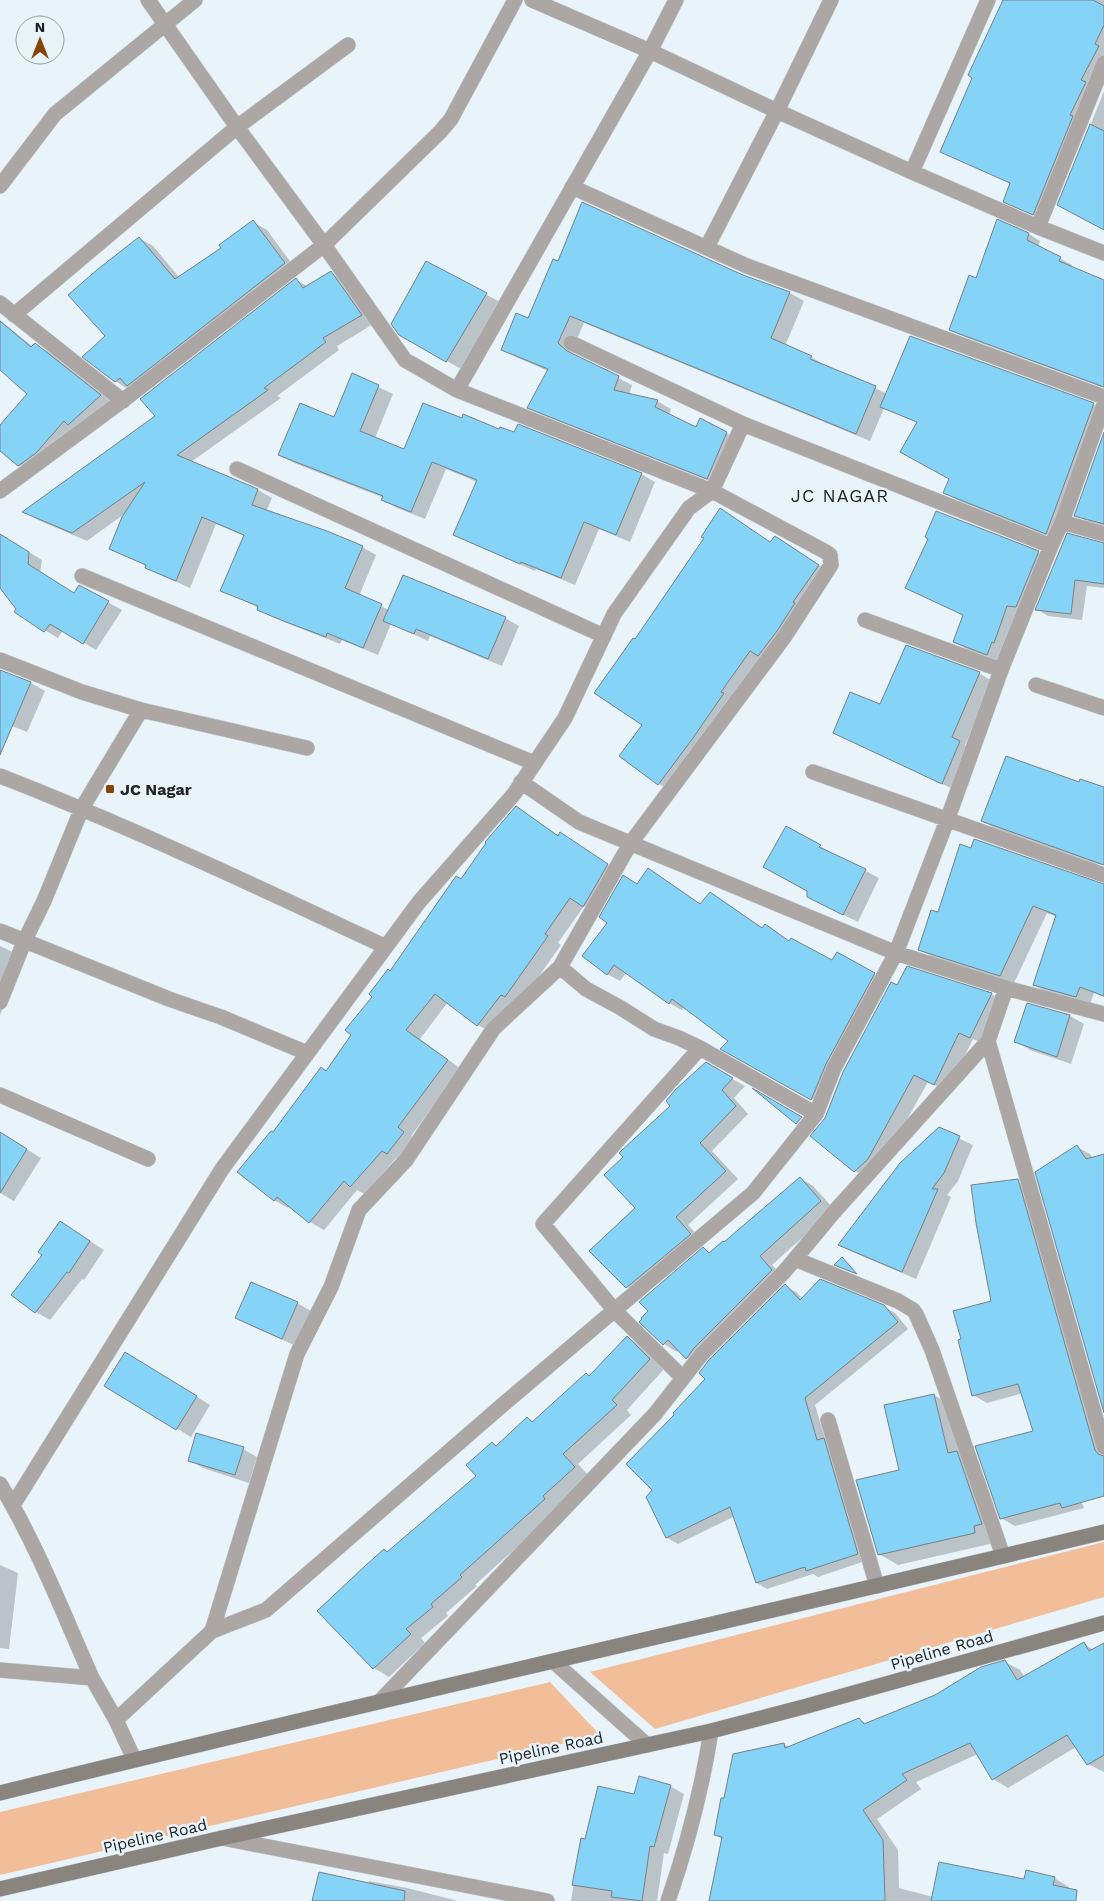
<svg xmlns="http://www.w3.org/2000/svg" width="1104" height="1901" font-family="'Work Sans',sans-serif">
  <rect width="100%" height="100%" fill="#e8f4fa"/>
  <path fill="#f2be99" d="M1104,1542V1597L655,1729L590,1672Z
    M550,1682L600,1735L0,1875V1812Z"/>
  <path fill="#0003" d="M1006,0H1104V75L1046,221L1005,201L1011,183L941,151Z
    M1104,91V229L1059,204Z
    M253,222L267,230L298,272L130,390L115,381L106,336L139,238L153,246L179,277L222,248Z
    M1029,234L1040,241L1038,247L1072,265L1071,267L1104,282V388L962,336L950,330L976,279Z
    M426,262L500,302L461,369L399,334Z
    M558,262L743,276L790,293L804,301L785,346L811,357L825,365L824,366L875,388L887,394L911,337L1094,405L1104,410L1060,541L959,501L945,493L951,478L918,423L884,408L870,441L584,323L571,352L578,358L632,385L629,395L657,401L671,409L669,415L697,429L726,433L740,441L722,486L543,415L529,407L548,371L516,357L502,349L529,320Z
    M331,273L345,281L375,323L337,346L339,350L277,396L281,398L191,462L258,490L272,498L266,512L362,547L376,555L359,596L389,610L505,618L519,626L502,666L430,636L428,641L391,624L378,655L342,640L340,644L272,617L259,608L222,590L244,536L216,524L190,588L161,575L147,566L111,549L127,512L87,541L38,520L25,512L157,416L296,280L307,286Z
    M0,320L33,347L35,344L49,352L114,404L32,473L18,465L0,449V427L29,394L1,370L0,371Z
    M353,375L393,394L375,438L405,450L462,420L641,474L655,482L630,542L599,529L575,585L536,569L535,571L469,542L455,534L477,482L446,469L425,519L397,508L383,500L384,498L294,463L280,455L335,419Z
    M1104,436V527L1087,522L1076,515Z
    M720,510L771,543L775,537L832,574L673,792L659,784L643,725L635,641L705,538Z
    M0,538L16,544L42,560L40,573L75,594L80,587L122,610L96,650L63,630L58,638L15,612L17,609L0,586Z
    M930,538L1038,552L1052,560L1001,662L968,650L954,642L964,615Z
    M1104,544V588L1087,586L1082,620L1048,616L1037,609Z
    M0,671L31,683L45,691L27,732L0,721Z
    M979,673L992,681L965,745L973,750L955,790L834,733L881,705Z
    M1080,784L1104,789V865L1091,863L996,829L982,821Z
    M516,808L559,836L574,842L621,873L598,914L584,906L558,943L561,945L519,1004L492,1033L478,1025L448,1002L420,1039L461,1069L411,1136L417,1140L402,1161L396,1158L365,1194L357,1190L324,1230L310,1222L290,1206L288,1208L274,1200L273,1134L326,1072L353,1035L391,972Z
    M786,828L879,878L858,922L822,904L808,891Z
    M961,846L1104,903V997L1094,993L1090,1004L1048,993L1034,985L1057,917L1047,913L1014,983L933,957L919,949L939,914Z
    M648,870L701,905L711,893L763,929L777,933L790,942L833,962L838,954L886,981L838,1071L824,1106L722,1048L730,1041L684,1007L682,1010L669,1003L626,973L620,981L607,974L638,885Z
    M0,946L25,958L0,1015Z
    M897,987L991,994L1004,1002L984,1044L973,1039L947,1091L928,1082L881,1166L868,1178L855,1171L826,1118Z
    M1028,1005L1070,1016L1084,1024L1071,1064L1030,1050L1016,1041Z
    M706,1064L745,1086L734,1098L748,1114L712,1151L738,1179L688,1225L703,1241L640,1294L627,1287L637,1209L625,1157L672,1106Z
    M939,1129L973,1145L958,1181L947,1195L951,1197L916,1279L853,1252L840,1245Z
    M0,1133L41,1158L14,1201L0,1193Z
    M1077,1147L1090,1154L1093,1158L1104,1155V1408Z
    M800,1178L813,1186L834,1209L772,1265L785,1279L700,1366L687,1358L679,1350L677,1352L664,1344L641,1322L704,1249L711,1253L725,1243Z
    M1018,1181L1031,1189L1104,1443V1497L1102,1496L1080,1499L1084,1508L1015,1526L1001,1518L1034,1432L1023,1393L987,1403L973,1395L962,1340L992,1302Z
    M74,1231L104,1250L84,1280L82,1279L50,1320L36,1312L13,1295Z
    M785,1286L796,1292L803,1299L883,1306L895,1313L908,1329L815,1405L826,1441L834,1446L868,1560L818,1577L813,1574L767,1589L757,1583L735,1516L678,1544L667,1538L648,1497L654,1490L676,1415Z
    M297,1303L311,1311L296,1346L251,1326L237,1318Z
    M627,1337L642,1346L665,1368L627,1410L631,1415L578,1464L589,1476L560,1508L475,1585L477,1586L446,1613L448,1616L421,1638L425,1643L389,1677L374,1668L388,1553L477,1476L492,1443L498,1446L528,1418L534,1422L590,1377Z
    M139,1361L210,1405L191,1437L106,1385Z
    M934,1395L953,1406L994,1543L898,1565L879,1554L900,1471Z
    M243,1449L257,1457L249,1483L203,1468L189,1460Z
    M0,1565L18,1573L9,1649L0,1648Z
    M1084,1644L1094,1650L1104,1645V1772L1088,1764L1076,1747L1008,1788L993,1779L978,1754L916,1782L921,1789L877,1819L898,1850L899,1888L933,1897L1025,1881L1054,1878L1069,1887L1066,1901H710L723,1839L715,1835L725,1800L784,1744L790,1748L859,1720L867,1724L936,1696L1005,1662L1020,1670L1025,1678Z
    M670,1786L684,1794L668,1854L664,1853L657,1901H571L577,1863L586,1840L635,1796Z
    M369,1881L407,1888L458,1901H314L368,1884Z"/>
  <path fill="#85d3f7" stroke="#778186" d="M1003,0H1093L1104,6V25L1095,44L1099,46L1081,80L1086,82L1070,115L1073,116L1033,215L1003,202L1010,183L940,152L972,78L968,75Z
    M1090,124L1104,131V230L1057,205Z
    M582,202L743,275L790,292L771,338L812,356L810,359L876,386L856,434L570,316L558,343L567,351L619,376L614,390L658,400L655,407L696,427L700,418L727,432L707,479L527,408L548,369L501,350L516,313L528,318L553,259L558,261Z
    M997,219L1029,233L1027,240L1061,257L1059,261L1104,280V387L949,330L969,275L976,278Z
    M253,220L285,263L127,386L120,378L115,382L82,357L105,336L68,295L98,269L139,237L175,279L221,248L219,245Z
    M426,261L487,293L446,362L399,335L391,324Z
    M331,271L362,315L323,338L326,342L264,388L268,390L177,455L258,489L252,505L327,531L363,546L345,588L382,604L363,648L327,633L326,637L286,622L257,610L258,606L220,591L244,535L202,517L176,581L145,568L146,565L109,549L122,517L145,482L72,533L22,512L155,416L140,399L296,278L303,288Z
    M0,321L31,347L35,343L101,395L68,425L64,421L36,453L18,466L0,451V425L27,394L0,370Z
    M910,336L1094,403L1046,534L943,493L949,479L900,452L917,422L880,407Z
    M352,373L379,385L360,431L404,449L423,403L462,418L463,414L499,429L500,427L514,432L518,424L642,473L616,535L584,522L561,578L521,562L520,564L453,535L477,480L432,462L411,512L381,500L383,496L278,455L300,403L334,417Z
    M1104,432V524L1074,516Z
    M720,508L770,542L775,536L819,565L793,602L795,603L777,631L758,656L750,651L721,692L724,693L693,738L658,785L619,756L642,725L594,693L633,638L635,639L704,538L701,537Z
    M936,511L1039,551L1016,607L1007,606L994,643L992,642L987,655L953,642L963,615L905,588L928,539L925,537Z
    M1067,533L1104,543V584L1075,580L1071,614L1035,610Z
    M0,534L29,552L28,564L74,593L79,585L109,601L83,644L50,624L44,632L14,612L16,609L0,588Z
    M403,575L506,617L488,659L416,629L414,634L383,621Z
    M906,645L980,672L952,737L960,741L942,784L833,733L850,692L880,704Z
    M0,670L31,682L0,755Z
    M1006,756L1079,782L1080,779L1104,787V865L981,821Z
    M516,806L558,836L560,832L608,864L583,907L570,898L545,934L548,936L505,997L501,995L477,1026L435,994L406,1030L448,1060L398,1127L404,1132L387,1154L382,1151L350,1187L344,1181L309,1223L277,1197L274,1201L237,1172L271,1131L273,1132L321,1067L326,1071L351,1035L345,1030L372,997L369,994L388,969L390,971L456,876L461,879L486,843L485,842Z
    M786,826L821,845L819,847L866,869L843,915L807,897V891L763,867Z
    M974,839L1104,884V996L1080,987L1076,997L1033,985L1056,915L1033,906L1000,976L918,950L931,910L938,912L960,844L971,848Z
    M648,868L700,904L710,892L762,928L765,924L789,941L791,938L832,960L837,952L875,973L826,1064L811,1100L720,1049L728,1041L672,999L669,1004L614,965L607,975L582,956L607,923L599,917L623,875L637,884Z
    M907,966L992,993L970,1038L959,1033L934,1085L914,1075L868,1159L854,1172L810,1136L825,1118L843,1072L891,982L897,985Z
    M1027,1003L1070,1015L1057,1057L1014,1042Z
    M706,1062L733,1078L722,1090L736,1106L700,1143L726,1171L676,1217L691,1234L626,1288L589,1251L635,1208L604,1175L623,1157L619,1153L622,1150L670,1106L666,1101L676,1089Z
    M752,1088L802,1117L796,1124Z
    M939,1127L960,1136L944,1173L932,1189H938L902,1272L838,1245L900,1163Z
    M0,1132L27,1149L0,1193Z
    M1077,1145L1086,1159L1104,1154V1413L1035,1172Z
    M800,1177L821,1201L760,1256L772,1270L694,1348L686,1359L668,1340L663,1345L639,1322L642,1319L641,1318L648,1311L639,1302L703,1247L709,1253L723,1241L724,1242Z
    M1018,1179L1095,1450L1098,1454L1104,1456V1496L1062,1508L1060,1503L1000,1519L975,1446L1033,1431L1018,1384L972,1396L958,1340L961,1339L953,1311L991,1301L976,1223L971,1185Z
    M60,1221L90,1241L69,1273L67,1272L35,1313L11,1295L42,1255L38,1252Z
    M842,1257L857,1274L834,1265Z
    M820,1279L884,1305L898,1322L805,1398L817,1440L824,1438L858,1554L806,1571L805,1567L756,1583L730,1507L666,1538L646,1497L652,1490L626,1464L674,1415L673,1413L705,1379L699,1373L708,1361L785,1284L800,1300Z
    M251,1282L298,1302L282,1339L235,1318Z
    M627,1336L650,1359L612,1400L617,1405L563,1454L575,1467L543,1496L545,1499L460,1575L462,1577L431,1604L433,1607L406,1629L411,1634L373,1669L317,1611L365,1566L384,1549L387,1552L476,1476L466,1465L492,1442L496,1446L527,1417L532,1422L586,1373L589,1376Z
    M125,1352L197,1396L176,1430L104,1386Z
    M934,1394L948,1453L957,1451L982,1524L974,1526L975,1533L878,1555L856,1480L899,1470L884,1405Z
    M196,1433L244,1447L235,1475L188,1461Z
    M1084,1642L1089,1651L1104,1643V1755L1087,1765L1067,1735L992,1780L970,1743L902,1774L907,1780L863,1810L883,1840L885,1901H709L722,1837L714,1835L721,1798H724L733,1754L784,1743L785,1748L859,1718L864,1724L935,1695L981,1667L1005,1660L1017,1680Z
    M639,1776L671,1785L654,1847L650,1846L642,1901L611,1897L612,1891L572,1885L581,1838L585,1839L598,1786L634,1794Z
    M939,1862L1024,1879L1026,1870L1055,1877L1053,1885L1077,1890L1076,1901H931Z
    M319,1872L405,1891L404,1901H312Z"/>
  <g fill="none" stroke-linecap="round" stroke-linejoin="round">
    <g stroke="#c4cfd4" stroke-width="16">
      <path id="minor" d="M148,0L237,127L324,245L405,360L457,390
        M532,0L650,51L777,111L912,172L1038,227L1104,253
        M912,172L988,0
        M0,186L55,114L195,0
        M572,187L747,266L1104,397
        M1038,227L1104,63
        M707,247L777,111L831,0
        M0,303L123,401
        M14,315L237,127L348,45
        M571,343L743,424L1051,546
        M237,469L604,636
        M0,491L130,395L324,245L440,132L451,119L515,0
        M1062,522L1104,534
        M82,576L534,763
        M865,620L1001,670
        M0,660L82,692L141,710L82,808L44,901L24,942L0,1002
        M1036,685L1104,708
        M141,710L307,748
        M813,772L1104,875
        M0,776C131,827 258,887 386,947
        M521,782L579,822L896,953L1006,988L1104,1014
        M0,931L169,999L221,1017L307,1053
        M560,967L586,989L621,1008L654,1029L679,1038L700,1048L816,1114
        M988,1041L1104,1447
        M0,1095L148,1159
        M795,1259L898,1301L913,1310L916,1314L932,1350L1003,1556
        M683,1378L615,1311L543,1224L700,1048
        M828,1420L877,1586
        M0,1484C37,1545 63,1613 92,1678
        M13,1505L222,1169L419,902L514,794L565,718L614,614L689,508L712,491L457,390L650,51L676,0
        M212,1631L297,1354L331,1287L359,1210L406,1160L494,1028L560,967L630,844L785,636L831,565L830,555L826,552L712,491L743,424
        M554,1662L647,1745
        M0,1670L92,1678L116,1720L134,1759
        M381,1700L655,1414L701,1355L784,1272L834,1212L988,1041L1006,988
        M116,1720L212,1631L266,1610L506,1402L753,1193L816,1114L834,1068L896,953L948,818L1001,670L1051,546L1062,522L1104,404
        M222,1838L547,1901
        M668,1901C687,1846 702,1789 711,1731"/>
    </g>
    <g stroke="#c4cfd4" stroke-width="16">
      <path id="secondary" d="M0,1793C367,1702 736,1620 1104,1532
        M0,1889L222,1838L711,1731L807,1706L1104,1623"/>
    </g>
    <use href="#minor" stroke="#aca7a5" stroke-width="15"/>
    <use href="#secondary" stroke="#8a847f" stroke-width="15"/>
  </g>
  <rect fill="#834406" stroke="#e8f4fa" stroke-width="2" x="105" y="784" width="10" height="10" rx="2.5"/>
  <g text-anchor="middle" dominant-baseline="central" stroke-width="5" stroke-linejoin="round" paint-order="stroke">
    <g font-size="16" font-weight="bold" fill="#202426" stroke="#e8f4fa" text-anchor="start">
      <text x="120" y="789">JC Nagar</text>
    </g>
    <g font-size="16" fill="#202426" stroke="#e8f4fa">
      <text transform="translate(942 1650) rotate(-16)">Pipeline Road</text>
      <text transform="translate(551 1748) rotate(-12)">Pipeline Road</text>
      <text transform="translate(155 1836) rotate(-13)">Pipeline Road</text>
    </g>
    <g font-size="18" letter-spacing="1" fill="#202426" stroke="#e8f4fa">
      <text x="840" y="495">JC NAGAR</text>
    </g>
  </g>
  <g transform="translate(40 40)"><circle r="24" fill="#e8f4fa" stroke="#98a1a5"/>
  <path d="M0-4L9 19L0 12L-9 19Z" fill="#834406"/>
  <text y="-8" font-size="14" font-weight="bold" text-anchor="middle" fill="#202426">N</text>
  </g>
</svg>
